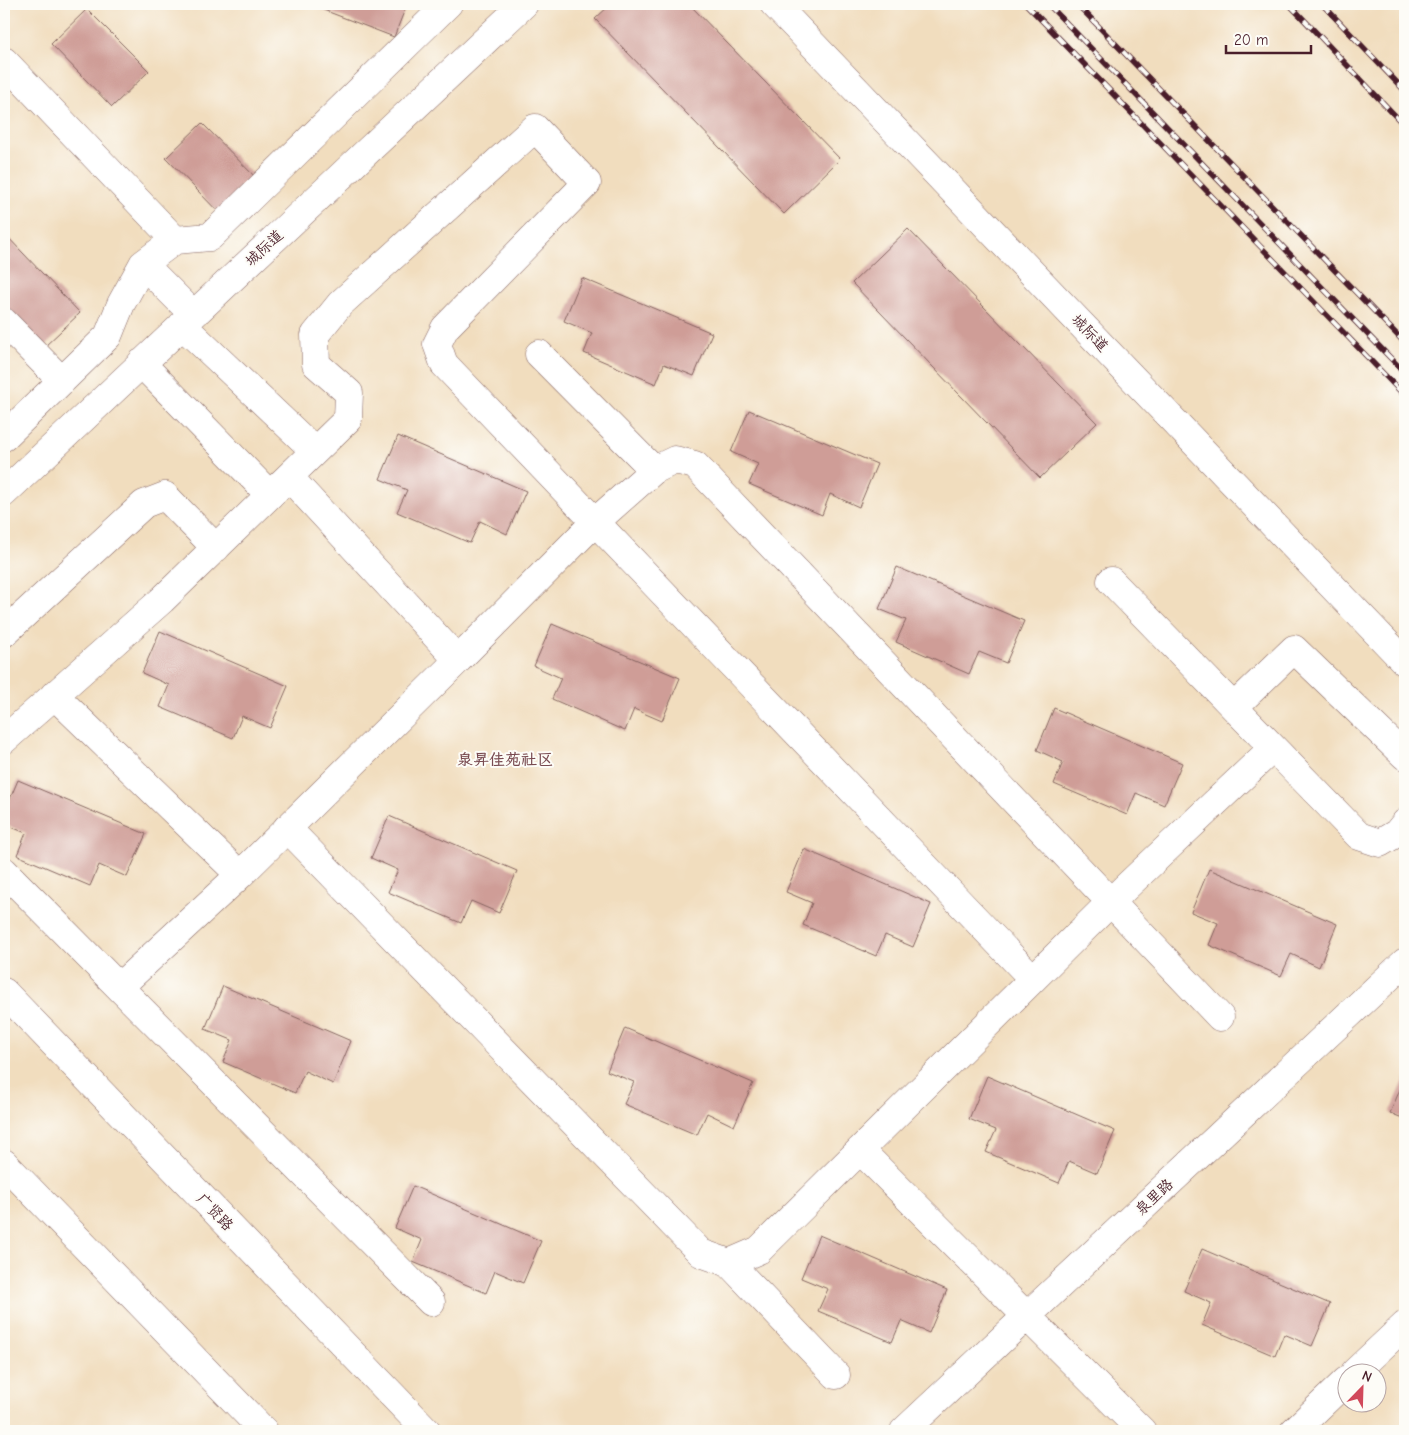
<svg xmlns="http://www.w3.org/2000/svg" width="1409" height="1435" font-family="'Comic Neue','LXGW WenKai TC',sans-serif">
  <rect width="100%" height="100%" fill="#fdfcf7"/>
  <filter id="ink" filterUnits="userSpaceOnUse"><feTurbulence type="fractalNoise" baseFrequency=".02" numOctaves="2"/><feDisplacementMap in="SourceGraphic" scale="10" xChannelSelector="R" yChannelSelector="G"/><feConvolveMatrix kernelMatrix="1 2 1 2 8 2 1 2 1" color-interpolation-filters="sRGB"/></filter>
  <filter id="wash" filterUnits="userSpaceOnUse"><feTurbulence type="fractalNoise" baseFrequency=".0096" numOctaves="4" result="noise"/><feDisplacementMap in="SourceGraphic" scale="20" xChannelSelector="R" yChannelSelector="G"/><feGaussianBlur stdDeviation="1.12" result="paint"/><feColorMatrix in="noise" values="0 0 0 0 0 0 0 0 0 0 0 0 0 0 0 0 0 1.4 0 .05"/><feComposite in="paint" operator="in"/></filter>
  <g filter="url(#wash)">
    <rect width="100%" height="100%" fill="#f1ddbe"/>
    <g id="blocks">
      <path fill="#cf9d97" d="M308,4H407L394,37Z
        M611,4H689L840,159L784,214L595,19Z
        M87,9L149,71L112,107L51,44Z
        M202,123L263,185L227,221L166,158Z
        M908,229L1097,423L1040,478L852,283Z
        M4,233L80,313L44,347L4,305Z
        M582,278L712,333L694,376L664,364L656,384L584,353L592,333L564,321Z
        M749,410L877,464L859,507L830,494L822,515L749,484L758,464L731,452Z
        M398,436L526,491L507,534L480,521L470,543L397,512L407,490L380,479Z
        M897,567L1024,621L1006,663L979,652L969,674L896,642L906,620L879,609Z
        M552,624L680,678L662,721L634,709L625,731L552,699L561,678L534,666Z
        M160,631L288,686L270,728L242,716L233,738L160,707L169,685L142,673Z
        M1054,708L1182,763L1164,805L1136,793L1127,815L1054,784L1063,762L1037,750Z
        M18,780L146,834L127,877L99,865L90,886L17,855L26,833L4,824V813Z
        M389,816L517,871L499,913L471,901L461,923L388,892L398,870L371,858Z
        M804,849L931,904L913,947L885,935L876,956L803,925L812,903L786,892Z
        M1209,869L1337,924L1319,967L1291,954L1281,976L1209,945L1218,923L1191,912Z
        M223,986L351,1041L333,1084L305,1071L295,1093L223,1062L232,1040L205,1029Z
        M625,1028L753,1083L734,1126L707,1113L697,1135L624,1104L634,1082L607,1071Z
        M987,1076L1115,1131L1097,1173L1069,1161L1059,1183L986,1152L996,1130L969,1119Z
        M1405,1078V1119L1390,1113Z
        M413,1186L541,1241L523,1283L495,1271L486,1293L413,1262L422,1240L395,1228Z
        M819,1235L947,1290L929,1333L901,1321L892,1342L818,1311L828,1289L801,1278Z
        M1202,1249L1330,1304L1312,1346L1284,1334L1275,1356L1202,1325L1211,1303L1184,1291Z"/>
    </g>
  </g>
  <g filter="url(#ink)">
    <use href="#blocks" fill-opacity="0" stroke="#84625e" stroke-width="1"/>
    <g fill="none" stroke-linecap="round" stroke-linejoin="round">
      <g stroke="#84625e" stroke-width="29">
        <path id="minor" d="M774,4L1405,662
          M4,61L175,240
          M143,264L193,314
          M4,322L62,381
          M182,325L315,451
          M539,354L654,470L675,460L695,465L1220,1017
          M141,363L270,495
          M4,437L108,336L121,304L143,264L175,240L210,237L448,4
          M4,493L524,4
          M1111,581L1359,836L1380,843L1397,833L1405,823
          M4,633L144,504L165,496L216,548
          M458,660L595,522L654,470
          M54,695L240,875
          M1234,707L1294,649L1405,756
          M4,740L162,600L348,419L349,393L316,364L315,335L340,304L535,128L587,183L445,328L437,344L444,364L1033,979
          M287,828L701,1253L729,1263L759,1250L1125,888L1273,748
          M4,871L431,1302
          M119,987L240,875L458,660L289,477
          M860,1150L1142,1431
          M729,1263L836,1375
          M1355,1372L1405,1325
          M904,1431L1405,962
          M1294,1431L1346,1381"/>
      </g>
      <g stroke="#84625e" stroke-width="29">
        <path id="major" d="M4,992L427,1431
          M4,1163L264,1431"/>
      </g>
      <use href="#minor" stroke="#fff" stroke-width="28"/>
      <use href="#major" stroke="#fff" stroke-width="28"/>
      <g stroke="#4a1f2b" stroke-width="5.5">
        <path id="rail" d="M1026,4L1405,396
          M1048,4L1405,373
          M1077,4L1405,343
          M1289,4L1405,126
          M1322,4L1405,91"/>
      </g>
      <use href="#rail" stroke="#fdfcf7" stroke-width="4" stroke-dasharray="11" stroke-linecap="butt"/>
    </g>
  </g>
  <g text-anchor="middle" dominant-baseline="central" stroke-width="4" stroke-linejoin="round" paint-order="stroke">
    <g font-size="15" fill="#4a1f2b" stroke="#fdfcf7">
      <text transform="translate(264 248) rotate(-43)">城际道</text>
      <text transform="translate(1090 333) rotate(46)">城际道</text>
      <text transform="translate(1154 1197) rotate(-43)">泉里路</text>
      <text transform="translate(215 1212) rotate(46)">广贤路</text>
    </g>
    <g font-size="16" font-weight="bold" fill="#794b51" stroke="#fdfcf7">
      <text x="505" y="760">泉昇佳苑社区</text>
    </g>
  </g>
  <rect width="1409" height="1435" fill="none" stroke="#fdfcf7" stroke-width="20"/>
  <g transform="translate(1362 1388) rotate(23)"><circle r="24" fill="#fdfcf7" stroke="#b5a4a5"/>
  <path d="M0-4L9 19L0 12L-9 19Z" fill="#d1495b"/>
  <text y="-8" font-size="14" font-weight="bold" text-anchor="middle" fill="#4a1f2b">N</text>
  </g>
  <path d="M1226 45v8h85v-8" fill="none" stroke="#4a1f2b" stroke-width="2.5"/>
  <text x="1234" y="45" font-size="15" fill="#4a1f2b" stroke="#fdfcf7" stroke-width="4" paint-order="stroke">20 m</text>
</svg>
